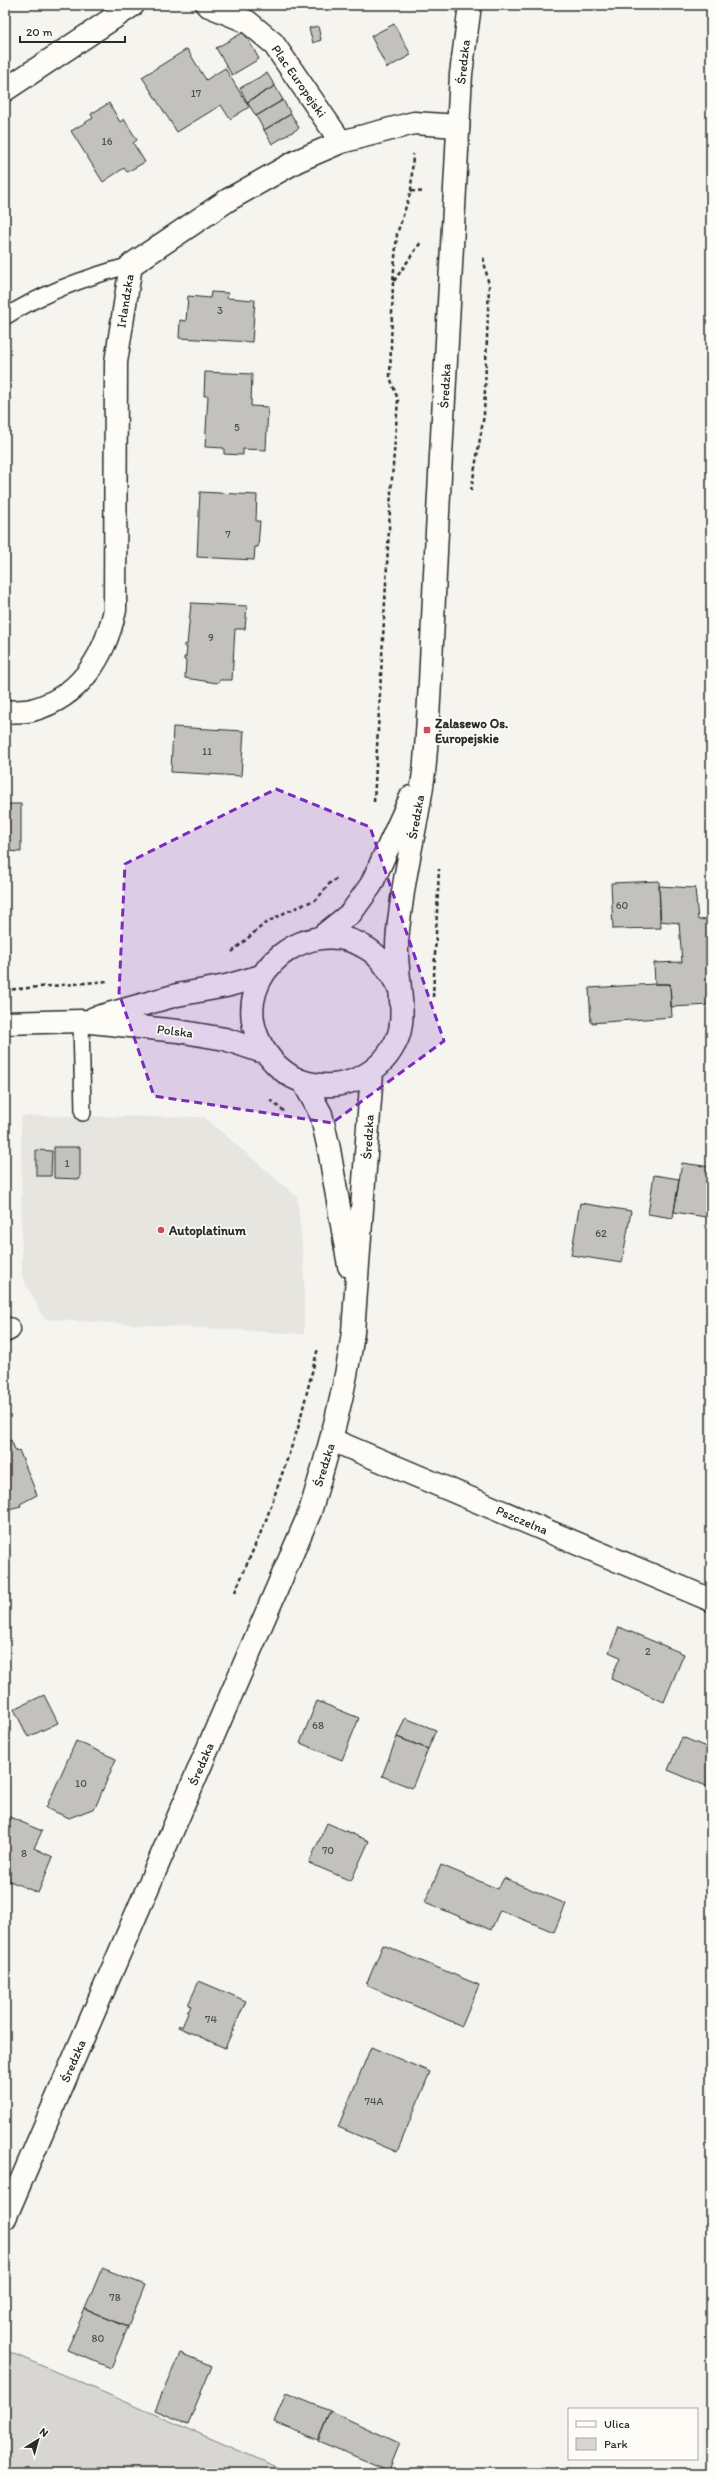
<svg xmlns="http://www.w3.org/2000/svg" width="716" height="2478" font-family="Itim,sans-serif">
  <rect width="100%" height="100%" fill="#f5f4ef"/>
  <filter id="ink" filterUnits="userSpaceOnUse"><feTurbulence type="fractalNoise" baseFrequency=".025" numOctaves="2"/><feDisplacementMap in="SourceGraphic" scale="8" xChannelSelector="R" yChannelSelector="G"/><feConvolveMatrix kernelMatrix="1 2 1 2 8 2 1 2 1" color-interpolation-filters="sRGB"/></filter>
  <g filter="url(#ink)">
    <path fill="#e6e5e0" d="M21,1116L204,1117L297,1197L304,1264V1334L44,1319L22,1276Z"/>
    <path fill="#d7d6d2" stroke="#81807e" d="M5,2350L291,2473H5Z"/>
    <path fill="#c2c1be" stroke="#2b2b2b" d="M394,24L411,55L387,68L371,36Z
      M318,26L321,40L313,43L309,28Z
      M244,32L259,59L232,75L216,48Z
      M187,49L206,80L225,68L249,107L230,119L221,105L177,132L142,77Z
      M267,73L275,86L247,102L240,88Z
      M275,86L283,100L256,116L247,102Z
      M283,100L291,114L264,130L256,116Z
      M109,103L120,122L124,119L137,140L133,143L145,162L127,172L124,168L103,182L71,131L93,118L91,114Z
      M291,114L299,128L272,144L264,130Z
      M211,292L228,293L227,298L255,300L252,342L179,338L180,320L186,321L188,296L210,298Z
      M205,372L252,374L251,406L268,407L266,450L243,449V455L224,454V448L205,447L208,396H204Z
      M200,492L257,495L256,521H260L258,547H255L254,560L197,557Z
      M191,603L247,606L245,629H235L232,680H220L217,683L185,678L186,660H184V657H186L187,647H184V644L187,645Z
      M173,727L244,731L241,776L171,772Z
      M5,804H21V852L5,851Z
      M659,881L661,928L613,929L611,883Z
      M659,886L695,888L698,920L711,919V1005L671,1007L670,984H655L654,963L682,962L679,923L660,921Z
      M655,984H670L672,1017L591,1023L589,988Z
      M54,1147H80V1179L54,1178Z
      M36,1150L52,1151L51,1176H36Z
      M682,1163L711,1167V1189L706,1217L674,1212Z
      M654,1175L679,1179L673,1218L648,1214Z
      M580,1203L631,1211L622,1263L571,1255Z
      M11,1440L16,1452L19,1450L37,1495L20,1504L21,1506L9,1509L5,1501V1443Z
      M619,1627L684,1654L664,1702L611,1679L620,1657L609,1652Z
      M44,1695L58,1723L28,1737L14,1709Z
      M317,1701L359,1718L342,1760L300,1743Z
      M405,1718L436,1730L428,1749L397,1737Z
      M397,1737L428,1749L412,1788L382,1776Z
      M682,1737L711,1749V1788L668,1770Z
      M76,1741L116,1759L95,1808L69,1818L46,1808Z
      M5,1815L42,1831L34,1848L53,1857L38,1893L5,1879Z
      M327,1823L369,1841L351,1881L309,1863Z
      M441,1865L498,1889L504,1878L566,1904L554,1932L500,1910L491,1930L425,1902Z
      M383,1945L479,1985L462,2026L366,1985Z
      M199,1981L246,2001L225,2048L178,2027L179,2025L182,2027L188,2013L186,2011L188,2012L191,2006L188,2005Z
      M371,2047L430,2072L397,2152L338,2127Z
      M102,2268L145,2285L128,2327L85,2309Z
      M85,2309L128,2327L111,2368L67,2350Z
      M180,2353L212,2366L188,2424L155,2410Z
      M286,2393L330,2411L318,2440L274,2422Z
      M330,2411L399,2443L388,2470L318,2441Z"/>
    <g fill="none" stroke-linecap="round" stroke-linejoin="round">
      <g stroke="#2b2b2b" stroke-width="18">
        <path id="lane" d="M5,317C44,292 86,277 131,265
          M81,1021L83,1113"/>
      </g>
      <g stroke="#2b2b2b" stroke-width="25">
        <path id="street" d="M207,5L248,22L273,43L341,142
          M5,90L133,5
          M5,712C14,711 24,712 32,710C81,697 105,655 115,610L116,362L131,265L228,200L297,161L341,142L414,123L458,126
          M5,1331L9,1329
          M332,1440L711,1600"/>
      </g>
      <g stroke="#2b2b2b" stroke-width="25">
        <path id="secondary" d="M321,937L351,913L371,885L411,797
          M398,986C390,972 382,958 368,949C311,911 230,973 258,1038C267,1059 286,1078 308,1083C346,1092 383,1073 398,1037C407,1013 396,974 397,947C397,931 400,915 402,899C408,853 421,808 425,762C431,686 433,609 437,532C445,380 453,227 461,74L470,5
          M94,1018L177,995L226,986L261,976
          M5,1023L81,1021L178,1031L225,1039L266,1053
          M304,1083L321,1114L329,1149L349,1266
          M5,2218L310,1512C328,1452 345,1394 353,1332L372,1072"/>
      </g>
      <path stroke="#2b2b2b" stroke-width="2.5" stroke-dasharray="4 3" stroke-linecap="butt" d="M411,191L425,192
        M394,281L421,242
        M471,491L484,415L489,286L483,256
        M374,802L391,492L398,400L390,377L393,282L397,234L411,191L413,154
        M232,952L264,924L284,913L317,899L330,883L338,878
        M5,990L108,981
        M433,997L439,869
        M270,1100L285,1112
        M235,1592L266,1520L298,1428L318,1348"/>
      <use href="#lane" stroke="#fdfcf7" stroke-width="15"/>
      <use href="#street" stroke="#fdfcf7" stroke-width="22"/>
      <use href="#secondary" stroke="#fdfcf7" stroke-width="22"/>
    </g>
  </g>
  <path fill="#7b2cbf" fill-opacity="0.2" stroke="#7b2cbf" stroke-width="3" stroke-dasharray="8 5" stroke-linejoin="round" d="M276,789L370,827L444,1041L332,1123L154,1096L119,993L125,864Z"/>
  <g fill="#d1495b" stroke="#fdfcf7" stroke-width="1.5">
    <rect x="423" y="726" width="8" height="8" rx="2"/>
    <circle cx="161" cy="1230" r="4"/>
  </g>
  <g text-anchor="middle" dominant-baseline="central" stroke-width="3.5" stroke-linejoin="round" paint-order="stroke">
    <g font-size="11" fill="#515050">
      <text x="196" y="93">17</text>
      <text x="107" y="141">16</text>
      <text x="220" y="310">3</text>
      <text x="237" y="427">5</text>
      <text x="228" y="534">7</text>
      <text x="211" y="637">9</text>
      <text x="207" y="751">11</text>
      <text x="622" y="905">60</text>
      <text x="67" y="1163">1</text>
      <text x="601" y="1233">62</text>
      <text x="648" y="1651">2</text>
      <text x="318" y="1725">68</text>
      <text x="81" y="1783">10</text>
      <text x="328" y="1850">70</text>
      <text x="24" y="1853">8</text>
      <text x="211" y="2019">74</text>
      <text x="374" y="2101">74A</text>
      <text x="115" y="2297">78</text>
      <text x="98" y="2338">80</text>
    </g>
    <g font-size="13" fill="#2b2b2b" stroke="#fdfcf7">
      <text transform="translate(463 62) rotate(-84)">Średzka</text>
      <text transform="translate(299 81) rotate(55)">Plac Europejski</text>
      <text transform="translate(125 301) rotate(-81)">Irlandzka</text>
      <text transform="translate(445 386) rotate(-87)">Średzka</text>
      <text transform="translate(416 817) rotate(-80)">Średzka</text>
      <text transform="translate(175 1031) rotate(7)">Polska</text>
      <text transform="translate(368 1137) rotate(-87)">Średzka</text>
      <text transform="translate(324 1465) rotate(-73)">Średzka</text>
      <text transform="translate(522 1520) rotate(23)">Pszczelna</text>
      <text transform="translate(201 1764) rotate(-67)">Średzka</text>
      <text transform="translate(73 2061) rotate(-67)">Średzka</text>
    </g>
    <g font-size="13" font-weight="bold" fill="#2b2b2b" stroke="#fdfcf7" text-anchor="start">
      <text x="435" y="723">Zalasewo Os.<tspan x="435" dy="15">Europejskie</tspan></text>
      <text x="169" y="1230">Autoplatinum</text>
    </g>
  </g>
  <rect width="716" height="2478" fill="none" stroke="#fdfcf7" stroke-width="20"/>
  <rect x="10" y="10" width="696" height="2458" fill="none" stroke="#2b2b2b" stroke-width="1.5" filter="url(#ink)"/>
  <rect x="568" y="2408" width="130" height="52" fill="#fdfcf7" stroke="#a9a8a5"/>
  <rect x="576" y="2421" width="20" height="6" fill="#fdfcf7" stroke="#a9a8a5"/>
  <text x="604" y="2428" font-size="12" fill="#2b2b2b">Ulica</text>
  <rect x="576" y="2438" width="20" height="12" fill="#d7d6d2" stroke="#a9a8a5"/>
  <text x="604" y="2448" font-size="12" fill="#2b2b2b">Park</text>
  <g transform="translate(38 2440) rotate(37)" stroke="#fdfcf7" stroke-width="3" paint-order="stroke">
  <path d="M0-3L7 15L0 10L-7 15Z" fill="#2b2b2b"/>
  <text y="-6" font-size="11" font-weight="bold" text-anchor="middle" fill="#2b2b2b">N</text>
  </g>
  <path d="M20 36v6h105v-6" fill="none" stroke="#2b2b2b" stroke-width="2"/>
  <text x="26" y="36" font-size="12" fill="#2b2b2b" stroke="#fdfcf7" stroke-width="3" paint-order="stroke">20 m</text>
</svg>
